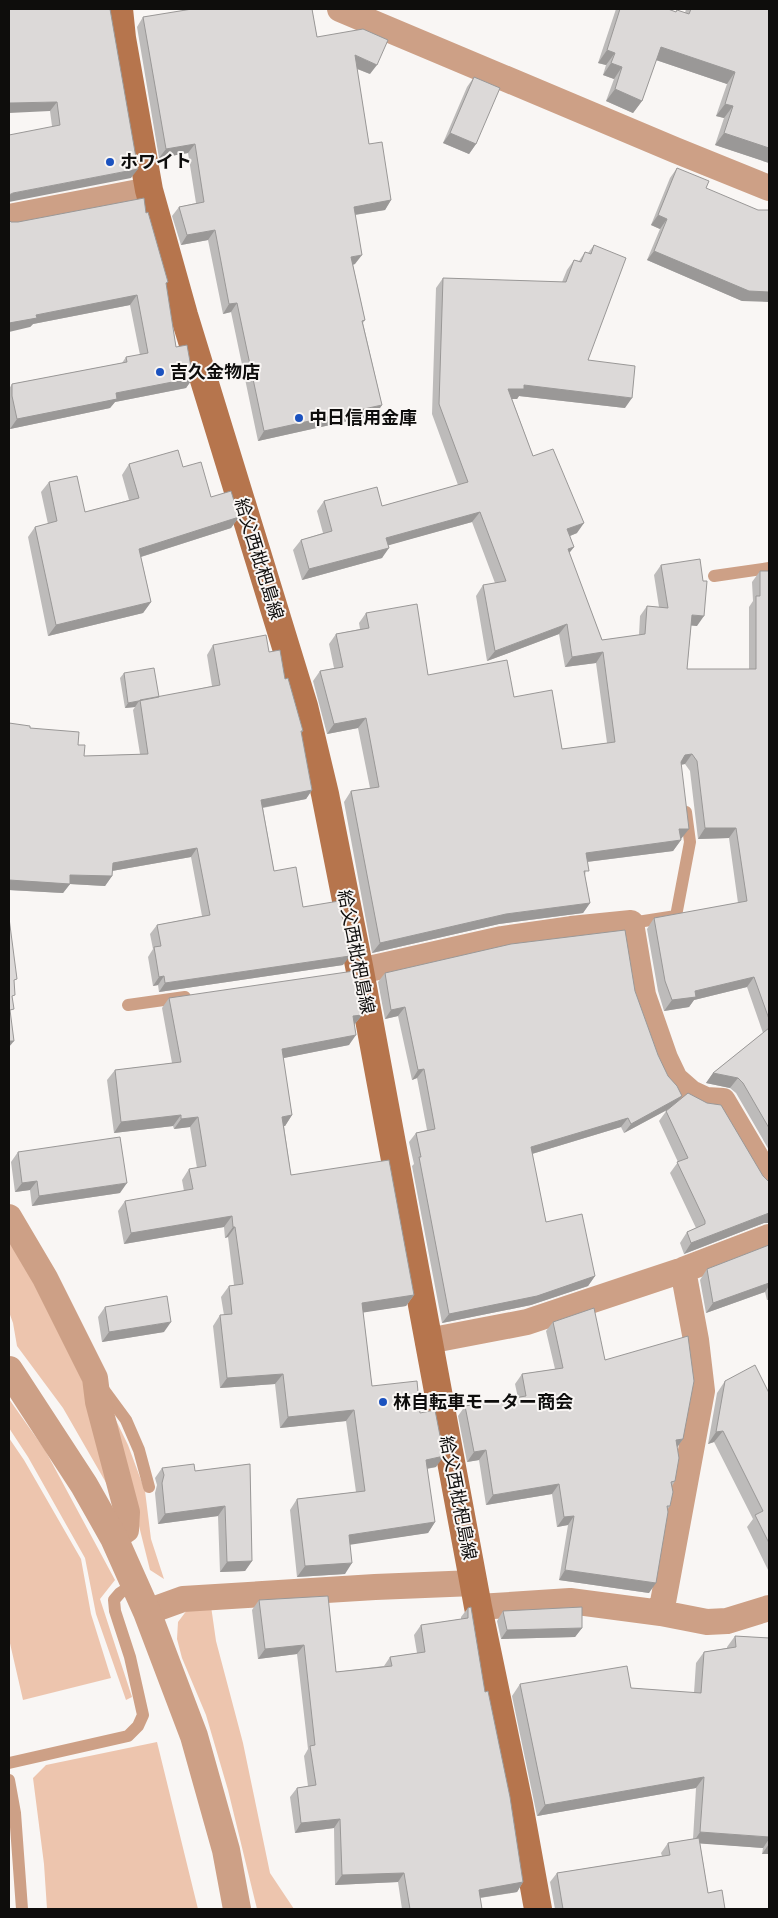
<svg xmlns="http://www.w3.org/2000/svg" width="778" height="1918" font-family="'Varela Round','Noto Sans JP',sans-serif">
  <rect width="100%" height="100%" fill="#f9f6f4"/>
  <path fill="#edc5ae" d="M9,1231L94,1399L116,1500L63,1408L17,1346L13,1323L9,1312Z
    M9,1399L45,1450L115,1580L100,1599L132,1697L126,1700L96,1614L85,1558L28,1457L9,1428Z
    M109,1406L128,1445L145,1491L151,1539L164,1579L150,1570Z
    M9,1438L24,1460L81,1559L91,1614L111,1678L23,1700L9,1639Z
    M211,1606L216,1641L243,1743L270,1873L294,1909H257L228,1790L206,1715L182,1658L177,1639L178,1622L187,1610Z
    M157,1742L198,1909H47L44,1864L33,1778L46,1765Z"/>
  <g fill="none" stroke-linecap="round" stroke-linejoin="round">
    <path stroke="#cda086" stroke-width="12" d="M714,576L769,568
      M631,923L676,916L690,842L686,812
      M128,1005L185,997
      M101,1386L126,1420L139,1450L149,1487
      M9,1763L128,1736L138,1726L143,1715L130,1657L115,1611L114,1600L120,1593L134,1584
      M9,1780L15,1813L22,1909"/>
    <path stroke="#cda086" stroke-width="26" d="M340,9L675,150L769,188
      M9,217L149,190
      M360,971L502,939L571,929L631,923L643,995L665,1058L675,1079L691,1093L706,1100L723,1101L769,1179
      M9,1217L45,1278L95,1378L98,1402L127,1512L126,1530L114,1538
      M428,1341L527,1322L683,1270L769,1237
      M478,1607L570,1601L661,1613L707,1622L727,1621L769,1608
      M147,1612L183,1599L375,1587L474,1583
      M661,1613L702,1391L696,1340L683,1270"/>
    <path stroke="#cda086" stroke-width="28" d="M9,1370L84,1485L114,1538L147,1612L194,1736L226,1850L237,1909"/>
    <path stroke="#b6754d" stroke-width="28" d="M119,9L122,38L149,190L184,315L304,706L325,794L360,971L478,1607L519,1804L538,1909"/>
  </g>
  <path fill="#bdbbba" d="M9,9L131,178L52,126L50,111Z
    M184,9H312L317,37L370,74L357,69L369,144L391,200L385,210L355,215V264L353,265L365,320L363,323L382,405L375,415L258,441L231,312L223,314L208,240L181,245L172,216L179,207L196,203L188,153L159,158L137,27L143,17L184,11Z
    M616,9H668L676,12L677,10L685,13L686,9H769V163L715,145L724,118L716,116L727,84L656,60L642,101L633,113L606,101L614,79L603,75L606,65L598,63Z
    M474,77L476,144L469,154L443,143L467,87Z
    M677,168L706,188L742,301L647,260L660,229L651,225L670,178Z
    M146,213L166,285L176,347L193,378L186,388L115,402L110,408L10,429L9,422V389L12,384L122,363L126,357L140,355L130,305L33,324L30,327L11,222H18Z
    M594,245L588,360L625,408L519,396L517,399H512L533,456L577,533L570,536L574,547L569,553L602,640L639,635L640,616L647,606L659,607L654,575L661,565L697,626L691,625L687,669H749V607L753,601L752,582L760,571H769V1150L736,1093L730,1088L706,1083L713,1073L763,1033L747,987L694,1000L689,1007L664,1011L658,991L647,929L654,918L738,903L729,838L698,839L690,771L685,764L681,765V839H680L681,840L673,851L587,862L585,876L590,903L583,913L499,924L372,953L344,802L351,791L370,788L358,728L327,734L313,681L320,671L334,668L329,644L336,634L360,629L359,623L366,613L428,675L514,697L562,749L607,743L596,663L565,667L559,634L487,661L476,596L483,585L495,583L472,522L388,545L382,558L302,580L293,550L301,540L323,533L317,511L324,501L382,506L458,485L432,414L436,288L443,278L562,282L567,270L574,260L579,261L585,252L588,253Z
    M129,464L183,467L211,497L239,517L231,528L141,557L151,602L143,613L48,636L28,537L35,527L48,524L41,492L49,482L85,512L129,500L122,475Z
    M213,645L269,652L285,679L303,731L301,733L312,790L306,799L263,808L274,871L303,907L343,965L159,992L158,985L153,986L148,957L153,949L150,934L157,925L202,916L191,857L112,871V876L105,886L70,884L63,893L9,890V723L30,728L78,745L84,756L140,754L133,710L135,707L125,708L120,678L124,673L159,697L212,686L207,655Z
    M385,973L635,991L658,1055L679,1100L769,1182V1223H764L684,1254L680,1243L687,1232L696,1228L670,1173L678,1162L659,1121L667,1110L624,1133L621,1127L532,1154L546,1222L595,1276L588,1286L531,1305L442,1323L412,1166L414,1164L409,1142L416,1133L427,1130L417,1078L412,1080L398,1016L385,1019L378,982Z
    M169,998L362,1015L354,1025L349,1045L283,1058L292,1115L285,1126H284L291,1175L414,1295L406,1306L363,1312L372,1386L420,1413L436,1467L427,1469L435,1522L428,1533L350,1544L345,1574L297,1577L290,1510L297,1499L356,1492L346,1421L280,1428L275,1384L220,1388L213,1326L220,1315H224L221,1297L229,1286L234,1285L228,1237L225,1238L224,1227L124,1244L118,1211L125,1201L184,1191L182,1180L189,1169L197,1168L190,1127L174,1129L173,1126L114,1133L107,1080L115,1070L172,1063L162,1008Z
    M18,1152L120,1193L32,1206L30,1190L15,1192L11,1162Z
    M769,1245V1300H767L765,1292L706,1313L700,1280L707,1269Z
    M105,1307L164,1332L102,1342L98,1317Z
    M553,1322L605,1360L683,1439L677,1447L675,1481L672,1486L670,1506L668,1509L649,1593L559,1580L568,1525L557,1527L552,1494L486,1505L479,1460L467,1462L458,1416L465,1406L518,1398L515,1384L522,1374L555,1369L546,1331Z
    M725,1381L769,1393V1572L747,1527L753,1519L714,1442L708,1444L717,1393Z
    M250,1464L252,1561L245,1571L220,1572L218,1516L158,1524L155,1493L157,1485L155,1478L162,1468L195,1471Z
    M259,1600L336,1672L384,1666L390,1657L417,1653L414,1635L421,1625L461,1619V1617L468,1608L523,1882L517,1892L480,1898L482,1909H402L398,1882L335,1885L334,1828L295,1833L290,1797L297,1788L308,1786L304,1756L308,1749L297,1654L258,1659L252,1610Z
    M503,1611L582,1628L575,1637L501,1639L497,1621Z
    M735,1636L769,1638V1854H762L763,1848L700,1843L708,1893L725,1909H555L550,1882L557,1873L662,1856L661,1853L668,1843L693,1839L696,1788L537,1816L512,1696L520,1684L631,1688L694,1693L696,1663L704,1652L727,1648V1647Z"/>
  <path fill="#9a9897" d="M661,47L735,72L727,84L653,59Z
    M607,50L615,53L606,65L598,63Z
    M355,55L377,65L370,74L348,65Z
    M611,63L622,67L614,79L603,75Z
    M615,89L642,101L633,113L606,101Z
    M57,102L50,111L9,113V103Z
    M725,104L733,106L724,118L716,116Z
    M450,133L476,144L469,154L443,143Z
    M724,133L769,148V163L715,145Z
    M195,144L188,153L159,158L166,149Z
    M138,169L131,178L9,202V195L13,193Z
    M391,200L385,210L347,216L354,207Z
    M658,215L667,219L660,229L651,225Z
    M215,230L208,240L181,245L187,235Z
    M654,251L769,292V302L742,301L647,260Z
    M362,255L355,264L344,266L351,257Z
    M137,295L130,305L33,324L30,327L9,332V323L36,315Z
    M237,303L231,312L223,314L229,304Z
    M193,378L186,388L115,402L110,408L10,429L17,419L116,393Z
    M524,385L632,398L625,408L519,396L517,399H501L508,389Z
    M382,405L375,415L258,441L264,431Z
    M480,512L472,522L379,548L386,538Z
    M239,517L231,528L131,560L139,549Z
    M584,523L577,533L560,540L567,529Z
    M574,547L566,557L568,549Z
    M389,548L382,558L302,580L309,569Z
    M151,602L143,613L48,636L56,625Z
    M692,615L704,616L697,626L685,625Z
    M567,624L559,634L487,661L495,651Z
    M603,652L596,663L565,667L572,657Z
    M139,701L135,707L125,708L128,703Z
    M366,718L358,728L327,734L334,724Z
    M692,754L685,764L678,765L685,755Z
    M312,790L306,799L255,809L261,800Z
    M705,828H736L729,838L698,839Z
    M679,829H689L681,839H672Z
    M681,840L673,851L578,863L586,853Z
    M197,848L191,857L106,872L113,863Z
    M70,875L112,876L105,886L70,884L63,893L9,890V880Z
    M590,903L583,913L499,924L372,953L380,943L506,914Z
    M350,956L343,965L159,992L165,983Z
    M164,976L158,985L153,986L159,977Z
    M754,977L747,987L694,1000L689,1007L664,1011L672,1000L695,991Z
    M405,1007L398,1016L385,1019L391,1010Z
    M362,1015L354,1025L353,1016Z
    M356,1035L349,1045L274,1060L282,1049Z
    M9,1041H14L9,1047Z
    M424,1069L417,1078L412,1080L418,1070Z
    M713,1073L738,1078L730,1088L706,1083Z
    M682,1096L676,1105L624,1133L631,1124Z
    M181,1115L173,1126L114,1133L121,1122Z
    M292,1115L285,1126L275,1127L282,1117Z
    M198,1117L190,1127L174,1129L181,1119Z
    M628,1118L621,1127L525,1156L531,1147Z
    M37,1181L30,1190L15,1192L22,1183Z
    M127,1183L120,1193L32,1206L39,1196Z
    M769,1213V1223H764L684,1254L691,1243Z
    M232,1216L224,1227L124,1244L131,1233Z
    M233,1227H235L228,1237L225,1238Z
    M595,1276L588,1286L531,1305L442,1323L449,1314Z
    M769,1283V1286L765,1292L706,1313L713,1303Z
    M414,1295L406,1306L354,1314L362,1303Z
    M171,1322L164,1332L102,1342L109,1332Z
    M283,1374L275,1384L220,1388L227,1378Z
    M354,1410L346,1421L280,1428L288,1417Z
    M723,1431L714,1442L708,1444L716,1432Z
    M683,1439L676,1449V1440Z
    M486,1450L479,1460L467,1462L474,1452Z
    M444,1456L436,1467L418,1470L426,1460Z
    M559,1484L552,1494L486,1505L493,1495Z
    M225,1506L218,1516L158,1524L165,1514Z
    M574,1516L568,1525L557,1527L564,1517Z
    M435,1522L428,1533L342,1546L349,1535Z
    M252,1561L245,1571L220,1572L227,1562Z
    M352,1563L345,1574L297,1577L305,1566Z
    M565,1570L656,1583L649,1593L559,1580Z
    M582,1628L575,1637L501,1639L507,1630Z
    M304,1645L297,1654L258,1659L265,1649Z
    M704,1777L696,1788L537,1816L545,1805Z
    M340,1819L334,1828L295,1833L301,1823Z
    M700,1832L769,1837V1839L763,1848L693,1843Z
    M769,1844V1854H762Z
    M404,1873L398,1882L335,1885L342,1875Z
    M523,1882L517,1892L472,1899L479,1890Z"/>
  <path fill="#dcd9d8" stroke="#9a9897" d="M9,9H110L138,169L13,193L9,195V135L60,125L57,102L9,103Z
    M192,9H312L317,37L363,29L388,40L377,65L355,55L369,144L382,142L391,200L354,207L362,255L351,257L365,320L362,321L382,405L264,431L237,303L229,304L215,230L187,235L179,207L204,202L195,144L166,149L143,17Z
    M620,9H668L676,12L677,10L689,14L691,9H769V148L724,133L733,106L725,104L735,72L661,47L642,101L615,89L622,67L611,63L615,53L607,50Z
    M474,77L500,88L476,144L450,133Z
    M677,168L709,181L706,188L758,210H769V292L749,291L654,251L667,219L658,215Z
    M144,198L146,213L148,212L168,282L166,283L176,347L187,345L193,378L116,393L117,399L17,419L12,396V384L127,362L126,357L148,353L137,295L36,315L37,318L9,323V220L11,222H18Z
    M594,245L626,258L588,360L635,366L632,398L524,385V389H508L533,456L553,449L584,523L567,529L574,547L568,549L602,640L645,634L647,606L668,608L661,565L700,559L703,581H707L704,616L692,615L687,669H756V596H760V571H769V1019L754,977L695,991L696,997L672,1000L665,981L654,918L747,901L736,828H705L697,761L692,754L685,755L681,762L689,829H679L681,840L586,853L589,871H584L590,903L506,914L380,943L351,791L379,787L366,718L334,724L320,671L343,667L336,634L369,628L366,613L417,604L428,675L507,660L514,697L552,690L562,749L615,742L603,652L572,657L567,624L495,651L483,585L506,581L480,512L386,538L389,548L309,569L301,540L332,531L324,501L377,487L382,506L468,482L439,404L443,278L566,282L574,260L581,262L585,252L591,254Z
    M178,450L183,467L201,462L211,497L231,491L239,517L139,549L151,602L56,625L35,527L57,521L49,482L77,476L85,512L139,498L129,464Z
    M266,635L269,652L280,650L285,679L288,678L303,731H301L312,790L261,800L274,871L296,867L303,907L339,901L350,956L165,983L164,976L159,977L154,947L161,946L157,925L210,915L197,848L113,863L112,876L70,875V884L9,880V723L30,726V728L79,732L78,745H85L84,756L148,754L140,700L220,685L213,645Z
    M154,668L159,697L128,703L124,673Z
    M9,918L17,979L14,980L15,995L12,996L14,1009L10,1010L14,1041H9Z
    M625,930L635,991L658,1055L668,1076L677,1086L682,1096L631,1124L628,1118L531,1147L546,1222L582,1214L595,1276L537,1296L449,1314L419,1157H421L416,1133L435,1129L424,1069L418,1070L405,1007L391,1010L385,973L511,944Z
    M354,971L362,1015L353,1016L356,1035L282,1049L292,1115L282,1117L291,1175L389,1160L414,1295L362,1303L372,1386L417,1381L420,1413L435,1410L444,1456L426,1460L435,1522L349,1535L352,1563L305,1566L297,1499L365,1491L354,1410L288,1417L283,1374L227,1378L220,1315L232,1314L229,1286L243,1284L235,1227H233L232,1216L131,1233L125,1201L193,1189L189,1169L206,1166L198,1117L181,1119V1115L121,1122L115,1070L181,1062L169,998Z
    M769,1028V1128L743,1083L738,1078L713,1073Z
    M688,1093L707,1103L721,1105L763,1176L769,1182V1213L691,1243L687,1232L705,1224V1221L677,1162L688,1158L666,1111Z
    M120,1137L127,1183L39,1196L37,1181L22,1183L18,1152Z
    M769,1245V1283L713,1303L707,1269Z
    M167,1296L171,1322L109,1332L105,1307Z
    M594,1308L605,1360L688,1336L694,1381L683,1439L676,1440L679,1458L675,1481L671,1482L673,1492L670,1506H667L668,1512L656,1583L565,1570L574,1516L564,1517L559,1484L493,1495L486,1450L474,1452L465,1406L526,1396L522,1374L563,1368L553,1322Z
    M755,1365L769,1393V1543L755,1515L763,1511L723,1431L716,1432L725,1381Z
    M194,1464L195,1471L250,1464L252,1561L227,1562L225,1506L165,1514L162,1483L164,1475L162,1468Z
    M328,1596L336,1672L392,1666L390,1657L425,1652L421,1625L468,1618V1608L471,1607L485,1692L488,1691L510,1797L523,1882L479,1890L482,1909H410L404,1873L342,1875L340,1819L301,1823L297,1788L316,1785L310,1746L315,1745L304,1645L265,1649L259,1600Z
    M582,1607V1628L507,1630L503,1611Z
    M735,1636L769,1638V1837L700,1832L704,1777L545,1805L520,1684L627,1666L631,1688L701,1693L704,1652L736,1647Z
    M699,1838L708,1893L722,1890L725,1909H563L557,1873L670,1855L668,1843Z"/>
  <g fill="#1b52bf" stroke="#f9f6f4" stroke-width="2">
    <circle cx="110" cy="162" r="5"/>
    <circle cx="160" cy="372" r="5"/>
    <circle cx="299" cy="418" r="5"/>
    <circle cx="383" cy="1402" r="5"/>
  </g>
  <g text-anchor="middle" dominant-baseline="central" stroke-width="4" stroke-linejoin="round" paint-order="stroke">
    <g font-size="18" font-weight="bold" fill="#0e0d0c" stroke="#f9f6f4" text-anchor="start">
      <text x="120" y="162">ホワイト</text>
      <text x="170" y="372">吉久金物店</text>
      <text x="309" y="418">中日信用金庫</text>
      <text x="393" y="1402">林自転車モーター商会</text>
    </g>
    <g font-size="18" fill="#0e0d0c" stroke="#f9f6f4">
      <text transform="translate(259 559) rotate(73)">給父西枇杷島線</text>
      <text transform="translate(356 952) rotate(79)">給父西枇杷島線</text>
      <text transform="translate(458 1498) rotate(79)">給父西枇杷島線</text>
    </g>
  </g>
  <rect width="778" height="1918" fill="none" stroke="#0e0d0c" stroke-width="20"/>
</svg>
